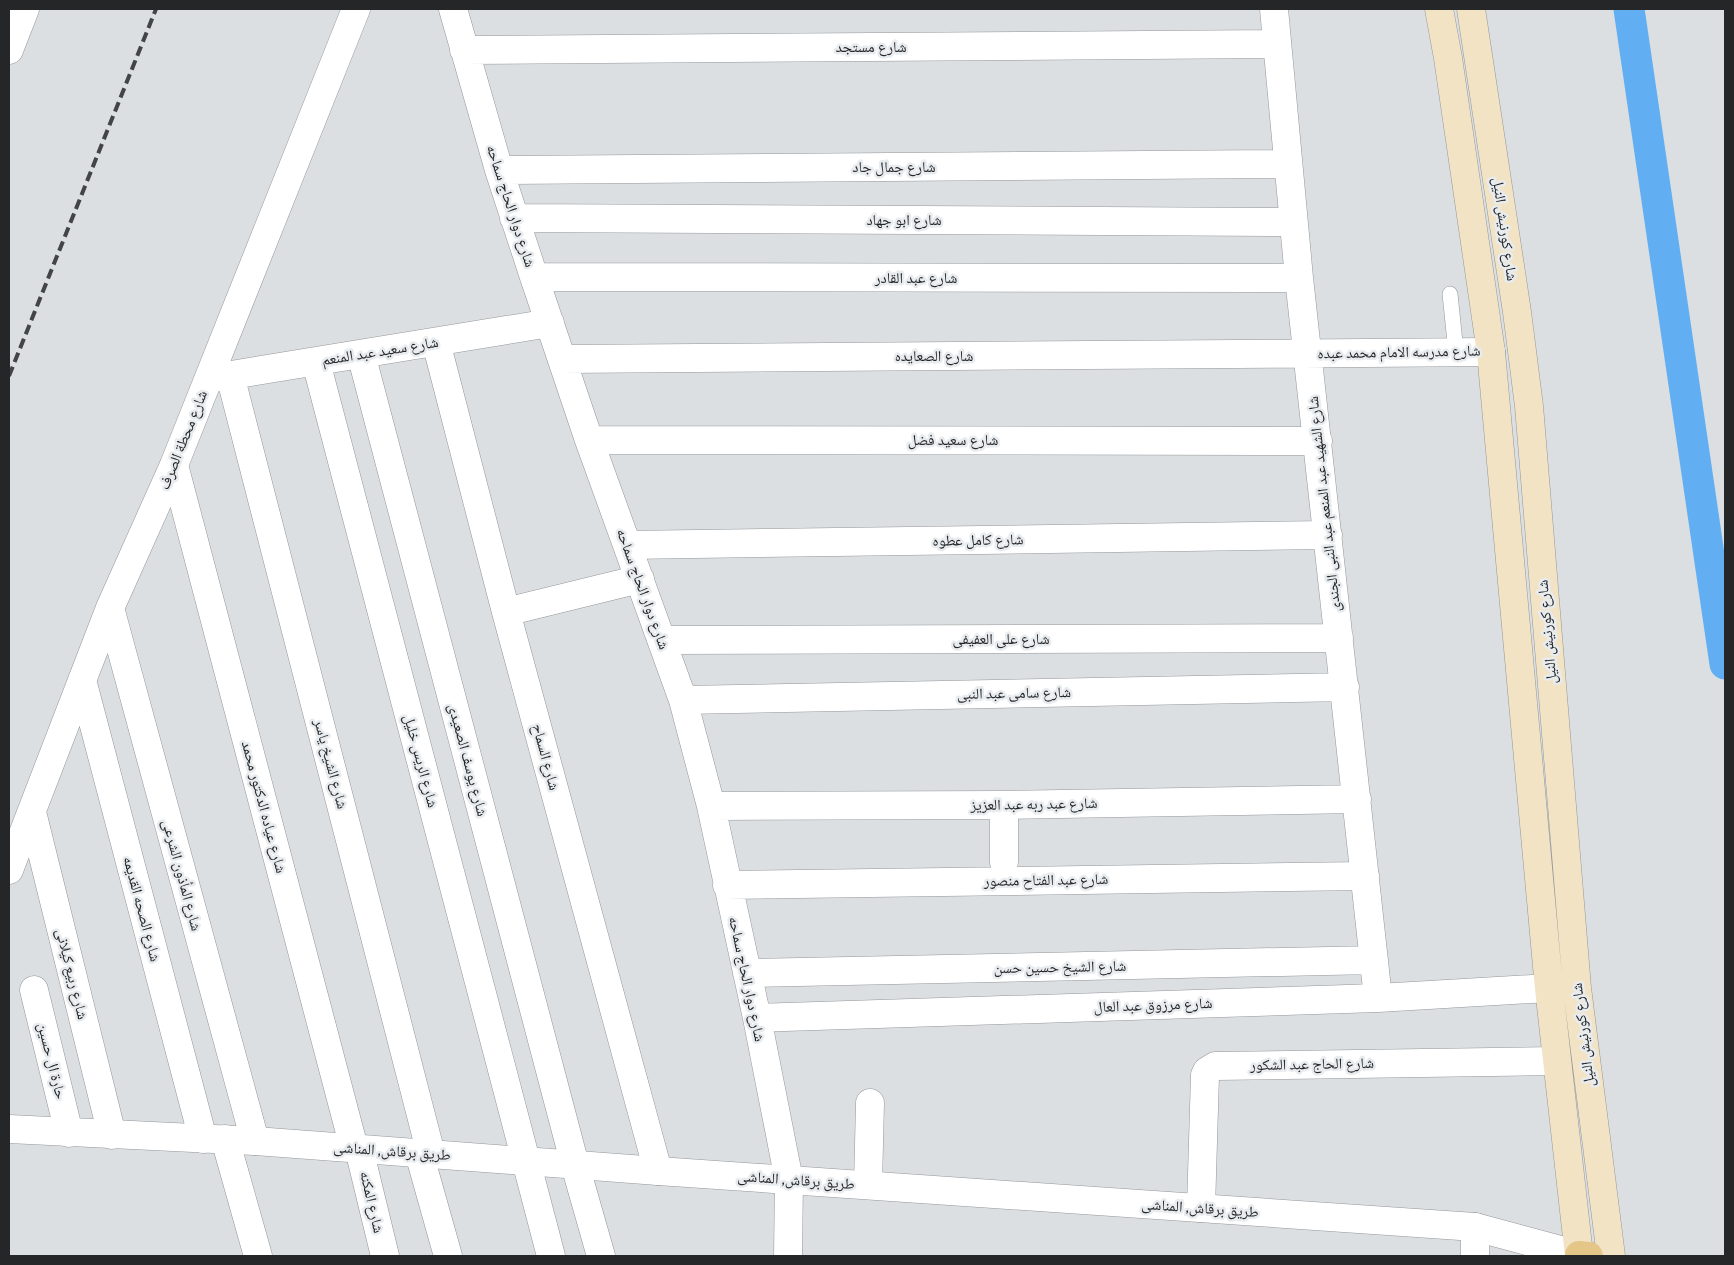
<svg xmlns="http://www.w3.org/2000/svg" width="1734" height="1265" font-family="Cabin,'Noto Naskh Arabic',sans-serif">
  <rect width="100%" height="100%" fill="#dbdfe2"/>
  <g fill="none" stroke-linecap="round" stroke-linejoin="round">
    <path stroke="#61aff2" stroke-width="31" d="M1629,9L1725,664"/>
    <g stroke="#94979a" stroke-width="16">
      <path id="service" d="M1450,294L1456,352"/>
    </g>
    <g stroke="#94979a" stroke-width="29">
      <path id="minor" d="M453,9L499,170L534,277L589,440L683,700L711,806L757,1018L789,1180L788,1256
        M1274,9L1299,278L1378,998
        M464,50L1277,44
        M499,170L1288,164
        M514,218L1293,222
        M534,277L1299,278
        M436,342L506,612L658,1171
        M361,354L575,1165L601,1256
        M562,359L1491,352
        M316,362L551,1256
        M230,375L431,1154
        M213,378L550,323
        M589,440L1318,441
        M174,465L354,1148
        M627,545L1328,535
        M110,608L255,1141
        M506,612L640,579
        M662,640L1339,638
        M82,680L203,1139
        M683,700L1345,687
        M1004,805V862
        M711,806L1004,805L1357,799
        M32,812L112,1135
        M9,870L110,608L174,465L356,9
        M727,885L1365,876
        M747,973L1374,960
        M34,990L69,1133
        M757,1018L1378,998L1549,988
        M225,1139L258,1256
        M359,1149L385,1256
        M419,1153L448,1256
        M868,1185L870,1103
        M1201,1208L1205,1075L1207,1071L1215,1066L1556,1061
        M1475,1256V1227"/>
    </g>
    <g stroke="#94979a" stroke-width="29">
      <path id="tertiary" d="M9,50L25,9
        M9,1129L255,1141L658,1171L1475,1227L1579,1255"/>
    </g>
    <g stroke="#94979a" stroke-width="29">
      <path id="secondary" d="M1439,9L1448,58L1491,352L1549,988L1579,1255
        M1471,9L1517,312L1529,406L1577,988L1611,1256"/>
    </g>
    <g stroke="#b9baba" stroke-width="29">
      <path id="primary" d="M1579,1256V1255L1589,1256"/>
    </g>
    <use href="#service" stroke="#fff" stroke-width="15"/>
    <use href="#minor" stroke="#fff" stroke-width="28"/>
    <use href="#tertiary" stroke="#fff" stroke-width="28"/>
    <use href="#secondary" stroke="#f2e3c4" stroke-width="28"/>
    <use href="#primary" stroke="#e4c788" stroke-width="28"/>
    <path stroke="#424446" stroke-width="4" stroke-dasharray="10 5" stroke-linecap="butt" d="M9,376L156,9"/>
  </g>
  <g text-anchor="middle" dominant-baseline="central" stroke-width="5" stroke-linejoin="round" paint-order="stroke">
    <g font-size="15" fill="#252628" stroke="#e8ecef">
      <text x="871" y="47">شارع مستجد</text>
      <text x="894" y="167">شارع جمال جاد</text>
      <text transform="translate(511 206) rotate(72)">شارع دوار الحاج سماحه</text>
      <text x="904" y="220">شارع ابو جهاد</text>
      <text transform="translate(1505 229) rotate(82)">شارع كورنيش النيل</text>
      <text x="916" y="278">شارع عبد القادر</text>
      <text transform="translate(380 351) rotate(-9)">شارع سعيد عبد المنعم</text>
      <text transform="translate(1399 352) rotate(-1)">شارع مدرسه الامام محمد عبده</text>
      <text x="934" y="356">شارع الصعايده</text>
      <text transform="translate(183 440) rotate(-68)">شارع محطة الصرف</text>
      <text x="953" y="440">شارع سعيد فضل</text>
      <text transform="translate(1324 504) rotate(-96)">شارع الشهيد عبد المنعم عبد النبى الجندى</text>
      <text transform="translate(978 540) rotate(-1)">شارع كامل عطوه</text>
      <text transform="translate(643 589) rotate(70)">شارع دوار الحاج سماحه</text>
      <text transform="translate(1547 632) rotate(-95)">شارع كورنيش النيل</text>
      <text x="1001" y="639">شارع على العفيفى</text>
      <text transform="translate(1014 693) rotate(-1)">شارع سامى عبد النبى</text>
      <text transform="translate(546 757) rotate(75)">شارع السماح</text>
      <text transform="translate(468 760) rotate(75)">شارع يوسف الصعيدى</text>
      <text transform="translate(421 761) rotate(75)">شارع الريس خليل</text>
      <text transform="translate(331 764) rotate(75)">شارع الشيخ ياسر</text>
      <text transform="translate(1034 804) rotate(-1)">شارع عبد ربه عبد العزيز</text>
      <text transform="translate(264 807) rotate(75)">شارع عياده الدكتور محمد</text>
      <text transform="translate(182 875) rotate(75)">شارع المأذون الشرعى</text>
      <text transform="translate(1046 880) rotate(-1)">شارع عبد الفتاح منصور</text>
      <text transform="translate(142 909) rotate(75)">شارع الصحه القديمه</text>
      <text transform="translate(1060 967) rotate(-1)">شارع الشيخ حسين حسن</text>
      <text transform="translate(72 974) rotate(76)">شارع ربيع كيلانى</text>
      <text transform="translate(747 979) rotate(78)">شارع دوار الحاج سماحه</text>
      <text transform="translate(1153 1005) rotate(-2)">شارع مرزوق عبد العال</text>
      <text transform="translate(1583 1035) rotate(-97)">شارع كورنيش النيل</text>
      <text transform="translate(52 1061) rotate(76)">حارة ال حسين</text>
      <text transform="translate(1312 1064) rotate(-1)">شارع الحاج عبد الشكور</text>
      <text transform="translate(392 1151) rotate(4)">طريق برقاش, المناشى</text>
      <text transform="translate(796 1180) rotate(4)">طريق برقاش, المناشى</text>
      <text transform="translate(372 1202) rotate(77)">شارع المكنه</text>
      <text transform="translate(1200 1208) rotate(4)">طريق برقاش, المناشى</text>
    </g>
  </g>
  <rect width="1734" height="1265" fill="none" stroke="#252628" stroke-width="20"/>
</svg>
